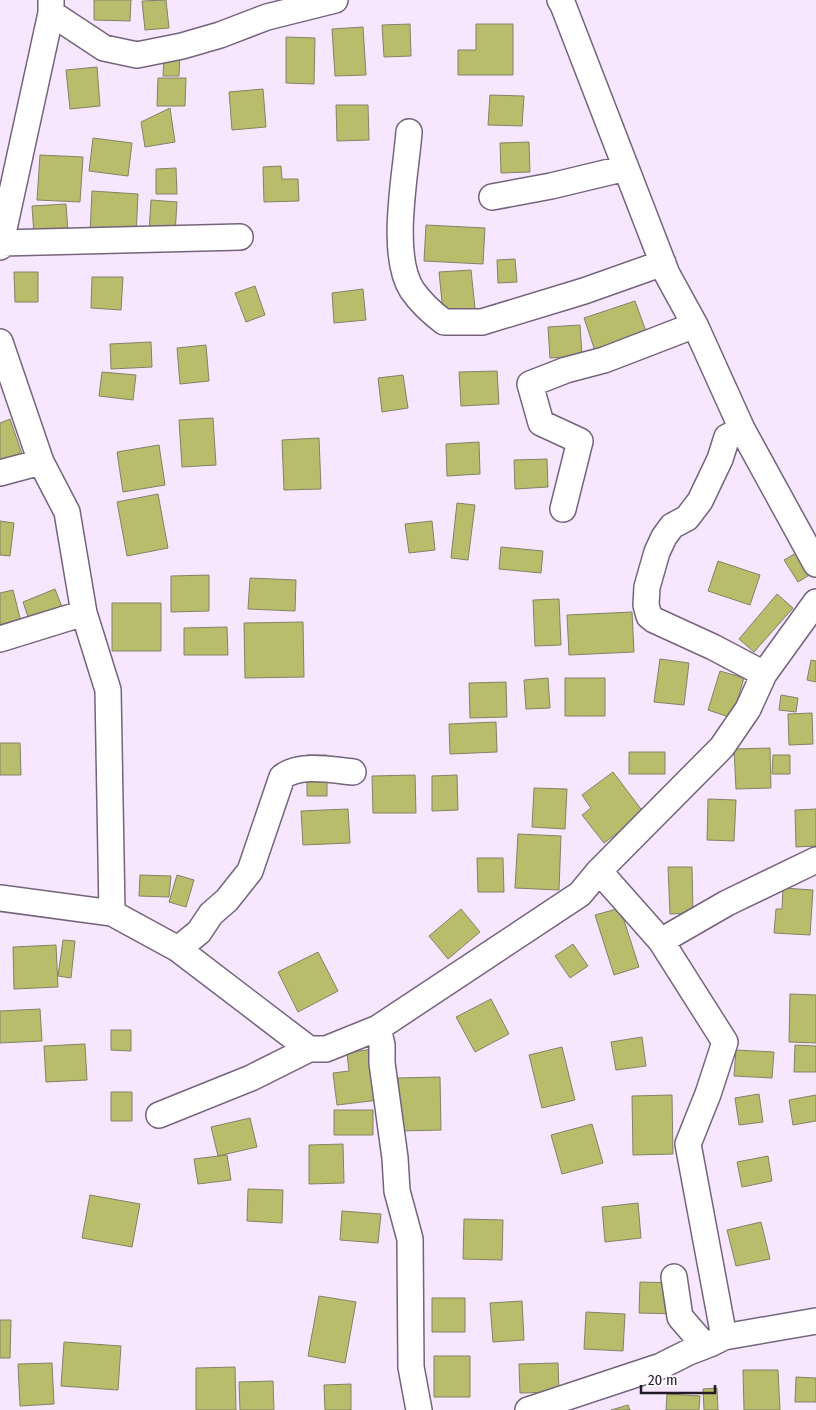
<svg xmlns="http://www.w3.org/2000/svg" width="816" height="1410" font-family="'Fira Sans Condensed',sans-serif">
  <rect width="100%" height="100%" fill="#f7e7fe"/>
  <path fill="#b8bd6c" stroke="#818365" d="M94,0H131L130,21L94,20Z
    M166,0L169,28L145,30L142,1Z
    M410,24L411,56L384,57L382,25Z
    M476,24H513V75H458V50H476Z
    M363,27L366,75L335,76L332,29Z
    M286,37L315,38L314,84L286,83Z
    M164,54H180L179,76H163Z
    M97,67L100,106L70,109L66,70Z
    M158,78H186L185,106H157Z
    M263,89L266,127L232,130L229,92Z
    M490,95L524,96L522,126L488,125Z
    M336,105H368L369,140L337,141Z
    M170,108L175,142L145,147L141,122Z
    M93,138L132,143L128,176L89,171Z
    M529,142L530,172L501,173L500,143Z
    M40,155L83,157L80,202L37,200Z
    M281,166L282,179H298L299,201L264,202L263,167Z
    M176,168L177,194H156V169Z
    M92,191L138,194L136,235L90,233Z
    M151,200L177,202L175,234L149,233Z
    M66,204L68,233L34,235L32,206Z
    M426,225L485,228L483,264L424,261Z
    M515,259L517,282L498,283L497,260Z
    M471,270L475,308L444,322L439,272Z
    M14,272H38V302H15Z
    M92,277H123L121,310L91,308Z
    M255,286L265,315L246,322L235,293Z
    M363,289L366,320L334,323L332,293Z
    M635,301L647,334L595,351L584,318Z
    M580,325L582,356L550,358L548,327Z
    M151,342L152,367L111,369L110,344Z
    M206,345L209,381L180,384L177,348Z
    M497,371L499,404L461,406L459,372Z
    M102,372L136,375L133,400L99,396Z
    M403,375L408,408L382,412L378,378Z
    M213,418L216,465L182,467L179,420Z
    M10,419L22,454L0,461V423Z
    M319,438L321,489L284,490L282,440Z
    M479,442L480,474L447,476L446,444Z
    M159,445L165,485L123,492L117,452Z
    M547,459L548,487L515,489L514,460Z
    M158,494L168,548L127,556L117,502Z
    M457,503L475,505L468,560L451,558Z
    M0,521L14,523L10,556L0,555Z
    M432,521L435,550L409,553L405,524Z
    M501,547L543,551L541,573L499,569Z
    M803,549L816,571L798,582L784,560Z
    M718,561L760,575L750,605L708,591Z
    M209,575V611L171,612V576Z
    M250,578L296,580L295,611L248,609Z
    M55,589L62,607L29,620L23,602Z
    M13,590L21,622L0,627V593Z
    M777,594L793,608L754,652L739,639Z
    M559,599L561,645L535,646L533,600Z
    M112,603H161V651H112Z
    M632,612L634,652L569,655L567,615Z
    M303,622L304,677L245,678L244,623Z
    M227,627L228,655H184V628Z
    M660,659L689,663L684,705L654,702Z
    M811,660L816,661V682L807,680Z
    M720,671L744,678L732,718L708,710Z
    M548,678L550,708L526,709L524,680Z
    M565,678H605V716H565Z
    M506,682L507,717L470,718L469,683Z
    M781,695L798,698L796,712L779,710Z
    M812,713L813,744L789,745L788,714Z
    M496,722L497,752L450,754L449,724Z
    M0,743H20L21,775H0Z
    M770,748L771,788L736,789L734,749Z
    M629,752H665V774H629Z
    M307,755H327V796H307Z
    M773,755H790V774H772Z
    M613,772L644,813L604,843L582,815L591,808L582,795Z
    M415,775L416,813H373L372,776Z
    M457,775L458,810L432,811V776Z
    M534,788L567,789L565,829L532,827Z
    M708,799L736,800L734,841L707,840Z
    M348,809L350,843L303,845L301,811Z
    M816,809V846L796,847L795,810Z
    M518,834L561,836L559,890L515,888Z
    M477,858H503L504,892H478Z
    M668,867H692L693,913L670,914Z
    M140,875L171,876L169,897L139,896Z
    M177,875L194,880L186,907L169,902Z
    M783,888L813,890L810,935L774,933L776,909H782Z
    M620,908L639,967L614,975L595,915Z
    M461,909L480,932L448,959L429,936Z
    M63,940L75,941L71,978L58,976Z
    M573,944L588,966L570,978L555,956Z
    M56,945L58,987L14,989L13,947Z
    M318,952L338,991L298,1012L278,972Z
    M790,994L816,995V1043L789,1042Z
    M491,999L509,1034L475,1052L456,1017Z
    M40,1009L42,1041L0,1043V1011Z
    M111,1030H131V1051L111,1050Z
    M642,1037L646,1066L616,1070L611,1042Z
    M85,1044L87,1080L46,1082L44,1046Z
    M795,1045L816,1046V1072H794Z
    M562,1047L575,1100L542,1108L529,1055Z
    M372,1049L379,1100L337,1105L333,1073L349,1071L347,1053Z
    M736,1050L774,1052L772,1078L734,1076Z
    M440,1077L441,1130L399,1131L398,1078Z
    M111,1092H132V1121H111Z
    M759,1094L763,1122L739,1125L735,1098Z
    M672,1095L673,1154L633,1155L632,1096Z
    M816,1095V1121L793,1125L789,1100Z
    M334,1110H373V1135H334Z
    M250,1118L257,1147L218,1156L211,1127Z
    M592,1124L603,1163L562,1174L551,1135Z
    M343,1144L344,1183L309,1184V1145Z
    M227,1155L231,1180L198,1184L194,1159Z
    M768,1156L772,1181L742,1187L737,1162Z
    M248,1189L283,1190L282,1223L247,1221Z
    M90,1195L140,1204L132,1247L82,1238Z
    M638,1203L641,1238L605,1242L602,1207Z
    M342,1211L381,1214L378,1243L340,1240Z
    M464,1219L503,1220L502,1260L463,1259Z
    M761,1222L770,1259L736,1266L727,1230Z
    M640,1282L679,1283L678,1314L639,1313Z
    M319,1296L356,1302L345,1363L308,1356Z
    M432,1298H465V1332H432Z
    M522,1301L524,1340L493,1342L490,1303Z
    M586,1312L625,1314L623,1351L584,1349Z
    M0,1320H11L10,1358H0Z
    M64,1342L121,1346L118,1390L61,1386Z
    M434,1356H470V1397H434Z
    M52,1363L54,1404L20,1406L18,1364Z
    M558,1363L559,1392L520,1393L519,1364Z
    M235,1367L236,1410H196V1368Z
    M743,1370H778L780,1410H744Z
    M796,1377L816,1378V1402H795Z
    M273,1381L274,1410H240L239,1382Z
    M351,1384V1410H325L324,1385Z
    M717,1388L718,1410H704L703,1389Z
    M667,1394L700,1396L699,1410H666Z
    M628,1405L630,1410H611Z"/>
  <g fill="none" stroke-linecap="round" stroke-linejoin="round">
    <g stroke="#75637c" stroke-width="28">
      <path id="minor" d="M560,0L563,5L667,274L695,325L742,429L816,564
        M51,13L104,48L137,55L182,46L220,35L267,17L335,0
        M409,132C406,173 389,254 412,290C421,303 432,313 444,322H482L584,291L663,263
        M492,197L551,186L626,168
        M2,243L240,237
        M0,247L51,13V0
        M0,342L41,462L67,512L84,613L108,690L112,913
        M742,429L727,437L720,459L700,501L687,518L672,526L664,537L657,552L647,587L646,605L649,616L654,620L713,647L764,674
        M0,473L41,462
        M563,509L580,441L541,423L530,384L566,370L604,360L695,325
        M0,639L84,613
        M599,871L661,941L725,1042L708,1094L688,1144L724,1337
        M0,898L112,913L178,949L309,1049H326L378,1028L580,894L599,871L722,747L748,709L764,674L816,602
        M661,941L727,903L816,860
        M178,949L199,932L211,914L227,900L250,871L282,777C300,763 332,770 353,772
        M378,1028L382,1045V1063L395,1158L397,1191L410,1239L411,1367L419,1410
        M159,1115L251,1078L309,1049
        M710,1344L724,1337L816,1321
        M528,1410L661,1366L689,1352L705,1346L680,1317L674,1277"/>
    </g>
    <use href="#minor" stroke="#fff" stroke-width="25"/>
  </g>
  <path d="M641 1385v8h74v-8" fill="none" stroke="#211a24" stroke-width="2.5"/>
  <text x="648" y="1385" font-size="15" fill="#211a24" stroke="#fdf9ff" stroke-width="4" paint-order="stroke">20 m</text>
</svg>
